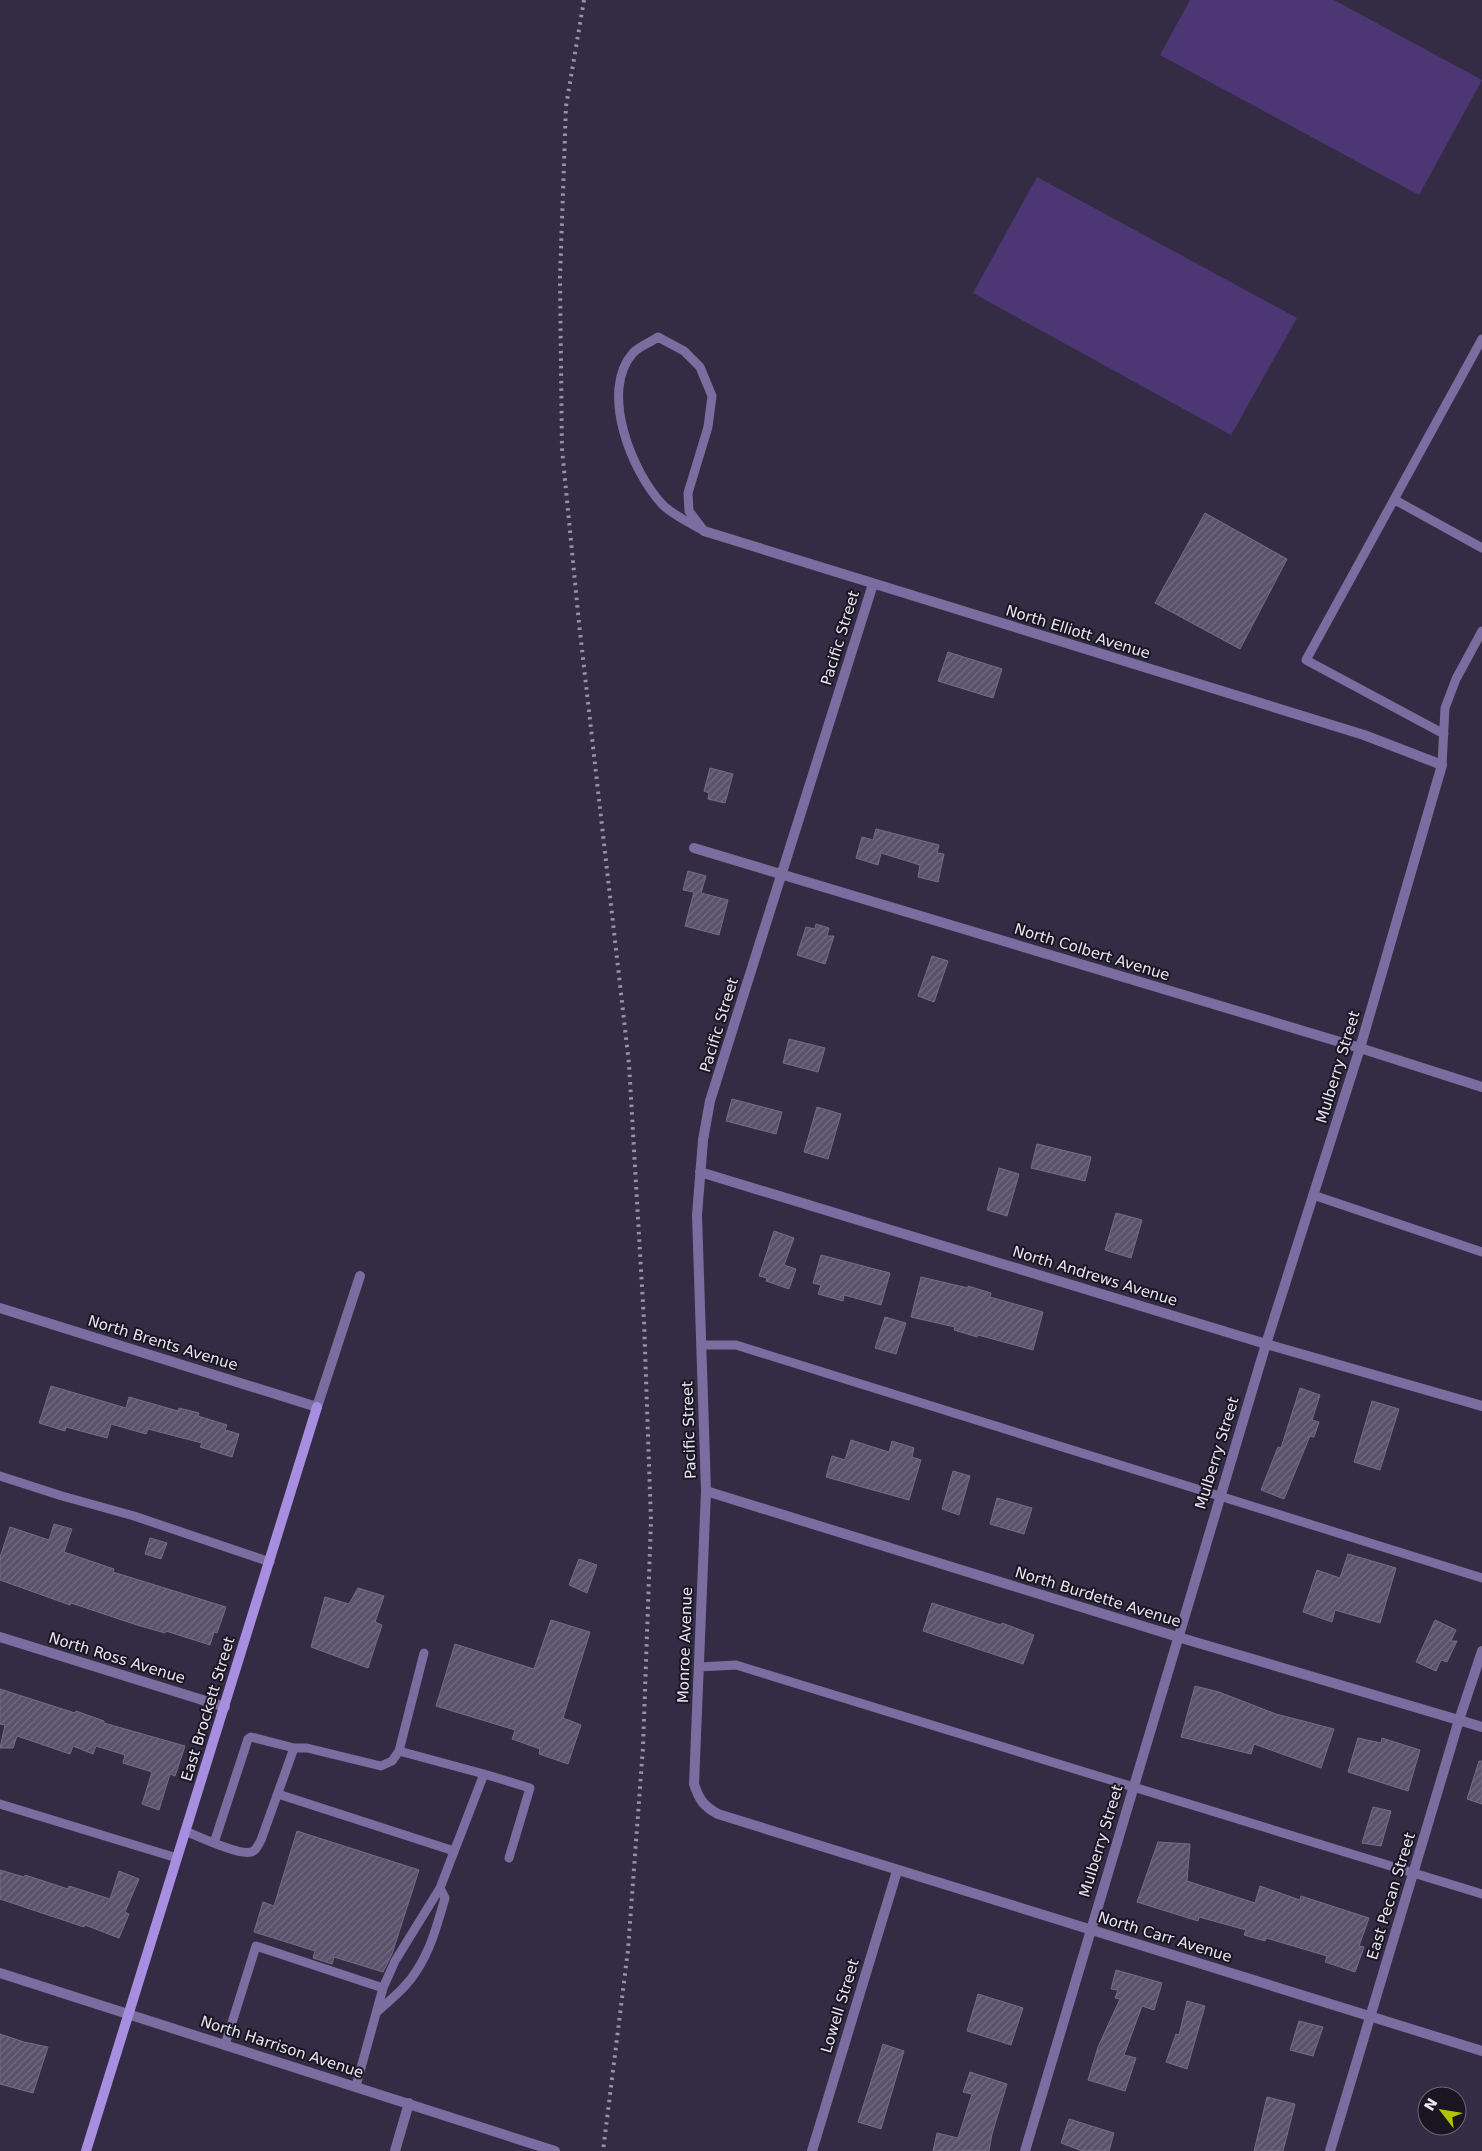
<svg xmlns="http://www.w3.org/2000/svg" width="1482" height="2151" font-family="'DejaVu Sans',sans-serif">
  <defs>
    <pattern id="building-hatch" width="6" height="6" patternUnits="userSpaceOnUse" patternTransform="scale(1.25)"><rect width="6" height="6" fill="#5a526d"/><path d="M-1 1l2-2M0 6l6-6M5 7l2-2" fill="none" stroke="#726b82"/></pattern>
  </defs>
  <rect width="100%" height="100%" fill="#332c44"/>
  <path fill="#4c3774" d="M1190,0H1334L1482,80L1419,195L1160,55Z
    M1037,177L1297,318L1231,435L973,293Z"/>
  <path fill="url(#building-hatch)" stroke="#746c88" d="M1205,513L1287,559L1240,649L1155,603Z
    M948,652L1002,669L993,698L938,681Z
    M710,768L733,774L725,803L708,799L709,793L704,791Z
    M876,829L939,845L937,853L944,854L938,882L918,877L920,865L881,853L878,865L856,858L862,837L873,840Z
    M688,871L706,876L701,893L728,900L719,935L685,926L694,892L683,890Z
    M816,924L829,928L827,936H834L825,964L797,955L806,927L815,929Z
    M932,956L948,961L934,1002L918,996Z
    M789,1039L825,1048L818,1072L783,1063Z
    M732,1099L782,1112L776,1134L726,1121Z
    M817,1107L841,1114L828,1159L804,1152Z
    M1037,1144L1091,1157L1085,1181L1031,1168Z
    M999,1168L1019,1174L1007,1216L987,1210Z
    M1116,1213L1142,1220L1131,1258L1105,1250Z
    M774,1231L794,1238L784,1265L796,1269L789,1289L766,1281L767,1278L759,1276Z
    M821,1255L890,1273L881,1305L844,1295L843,1301L818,1294L821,1285L813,1283Z
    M921,1277L968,1288V1286L991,1293L990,1297L1043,1312L1033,1350L978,1335L977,1337L954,1330L955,1327L911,1317Z
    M885,1317L906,1323L896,1354L875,1348Z
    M51,1386L126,1408L129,1397L178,1411L179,1408L199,1413L198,1416L227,1425L225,1430L239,1434L232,1457L200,1447L202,1443L148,1429L146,1434L111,1424L107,1438L66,1427L65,1431L39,1423Z
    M1300,1388L1320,1395L1312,1420L1319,1422L1314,1437L1310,1436L1284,1499L1261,1490L1278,1447L1281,1448Z
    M1372,1401L1399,1409L1380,1470L1354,1462Z
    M851,1440L889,1452L892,1441L914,1448L912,1457L921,1460L909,1500L826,1477L832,1456L845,1460Z
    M953,1471L970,1476L959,1515L942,1509Z
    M997,1498L1032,1508L1024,1534L990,1524Z
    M54,1524L72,1529L64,1552L114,1569L113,1572L226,1607L217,1633L214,1632L210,1645L166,1631L165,1633L137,1625L71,1603L70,1605L0,1580V1557L10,1527L49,1540Z
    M150,1538L167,1543L161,1559L145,1554Z
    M1348,1554L1396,1568L1380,1623L1335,1610L1332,1622L1303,1612L1317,1570L1340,1578Z
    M579,1559L597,1565L587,1593L569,1585Z
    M358,1588L384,1596L375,1622L382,1625L368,1668L311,1647L325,1597L349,1604Z
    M932,1603L1001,1625L1002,1623L1034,1635L1023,1664L923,1631Z
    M551,1620L590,1632L563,1718L581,1725L568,1764L539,1754L540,1749L512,1739L515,1730L436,1706L455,1644L534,1669Z
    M1435,1620L1456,1630L1451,1641H1457L1447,1662L1441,1660L1436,1671L1416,1662Z
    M1195,1686L1219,1692L1276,1714L1334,1729L1321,1768L1254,1744L1251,1754L1181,1737Z
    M0,1689L75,1713L76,1711L104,1721V1723L185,1746L175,1776L170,1774L159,1810L142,1804L152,1772L123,1763L125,1755L96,1746L93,1754L73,1746L70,1754L17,1736L13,1748H0L5,1725L0,1724Z
    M1358,1738L1381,1743L1382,1738L1420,1750L1408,1791L1348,1772Z
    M1479,1761H1482V1804L1467,1799Z
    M1373,1807L1391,1811L1381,1846L1362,1843Z
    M297,1831L419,1870L392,1954L383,1972L334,1957L332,1964L313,1958L315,1951L254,1932L263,1902L274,1906Z
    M1158,1842L1190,1844L1187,1881L1255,1903L1260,1886L1300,1900L1301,1896L1369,1918L1359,1946L1364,1947L1355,1972L1325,1962L1327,1956L1266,1938L1265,1941L1244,1935L1246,1930L1199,1917L1198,1921L1137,1902Z
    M0,1870L24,1877L25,1875L68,1889L69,1886L110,1899L119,1871L139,1879L125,1912L129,1914L119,1938L85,1925L84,1927L0,1899Z
    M1116,1970L1162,1983L1154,2010L1142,2006L1124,2055L1136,2058L1125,2091L1088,2080L1098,2047L1120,1999L1115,1998L1118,1990L1111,1989Z
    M978,1994L1023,2008L1011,2045L967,2031Z
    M1187,2001L1205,2006L1187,2069L1166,2062L1176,2034L1179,2035Z
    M1299,2021L1323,2027L1313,2056L1290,2050Z
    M0,2034L24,2042L48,2047L33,2093L0,2084Z
    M883,2044L904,2051L881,2129L858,2122Z
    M970,2072L1007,2084L992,2134L989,2151H933L937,2133L958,2138L972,2094L963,2092Z
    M1267,2097L1295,2104L1283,2151H1254Z
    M1069,2119L1114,2133L1109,2151H1082L1061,2143Z"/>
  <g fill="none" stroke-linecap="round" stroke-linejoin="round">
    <path stroke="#7c6da0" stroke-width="9" d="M658,337L684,351L700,367L712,396L708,427L688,493L689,511L704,531C692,524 671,514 662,504C632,472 599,391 633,353C638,347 651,342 658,337Z
      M1395,500L1482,548
      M1444,734L1306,660L1482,339
      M1442,765L1445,708L1456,679L1482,631
      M1313,1195L1482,1252
      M702,1345H736L1482,1578
      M0,1476L62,1496L134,1516L270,1562
      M699,1667L736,1665L1482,1894
      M484,1774L530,1788L509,1858
      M278,1794L454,1851
      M0,1804L177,1858
      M185,1831C197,1836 240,1856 251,1852C256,1851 258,1845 261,1840L294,1748H307L381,1766L392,1761L399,1751L424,1653
      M214,1843L248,1739L251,1737L294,1748
      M377,2012C391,1999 407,1987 417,1970C431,1949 438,1922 445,1898L440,1888
      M225,2045L256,1946L383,1988
      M356,2086L383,1988L395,1961L440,1888L484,1774L399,1751"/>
    <path stroke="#7c6da0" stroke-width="10" d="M704,531L1364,735L1442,765L1360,1048L1266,1344L1025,2151
      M873,584L710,1101L703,1140L697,1215L706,1491L694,1784C699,1799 703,1806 718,1814L1482,2051
      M694,848L1360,1048L1482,1087
      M700,1172L1266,1344L1482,1406
      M0,1308L317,1407L360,1276
      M706,1491L1178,1637L1482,1727
      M0,1637L225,1707
      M0,1973L555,2151
      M395,2151L409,2103
      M812,2151L897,1871
      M1330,2151L1459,1720L1482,1651"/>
    <path stroke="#a78ee0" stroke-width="10" d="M86,2151L317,1407"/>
    <path stroke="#9892a6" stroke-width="4" stroke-dasharray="2.5 5" stroke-linecap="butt" d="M584,0L566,106L560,278L562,449L579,623L629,1064L644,1321L651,1521L643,1747L628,1950L603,2151"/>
  </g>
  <g text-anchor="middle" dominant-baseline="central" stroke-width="4" stroke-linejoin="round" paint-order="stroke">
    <g font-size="15" fill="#eae6f6" stroke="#191621">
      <text transform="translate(1078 632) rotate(17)">North Elliott Avenue</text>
      <text transform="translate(840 638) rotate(-73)">Pacific Street</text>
      <text transform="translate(1092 952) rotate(17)">North Colbert Avenue</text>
      <text transform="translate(719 1025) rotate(-73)">Pacific Street</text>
      <text transform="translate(1338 1067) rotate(-73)">Mulberry Street</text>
      <text transform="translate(1095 1276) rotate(17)">North Andrews Avenue</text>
      <text transform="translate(163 1343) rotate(17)">North Brents Avenue</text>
      <text transform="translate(689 1430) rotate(-92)">Pacific Street</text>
      <text transform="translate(1217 1453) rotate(-73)">Mulberry Street</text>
      <text transform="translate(1098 1597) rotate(17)">North Burdette Avenue</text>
      <text transform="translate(685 1645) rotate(-88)">Monroe Avenue</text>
      <text transform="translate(117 1658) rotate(17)">North Ross Avenue</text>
      <text transform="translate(208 1709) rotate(-73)">East Brockett Street</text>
      <text transform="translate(1101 1841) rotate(-73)">Mulberry Street</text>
      <text transform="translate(1391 1896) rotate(-73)">East Pecan Street</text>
      <text transform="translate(1165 1937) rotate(17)">North Carr Avenue</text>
      <text transform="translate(840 2006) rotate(-73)">Lowell Street</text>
      <text transform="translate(282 2047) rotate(18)">North Harrison Avenue</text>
    </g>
  </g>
  <g transform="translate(1442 2111) rotate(301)"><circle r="24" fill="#191621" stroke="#6d6976"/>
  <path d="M0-4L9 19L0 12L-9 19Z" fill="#b0c503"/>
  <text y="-8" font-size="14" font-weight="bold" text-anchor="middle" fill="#eae6f6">N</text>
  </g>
</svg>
